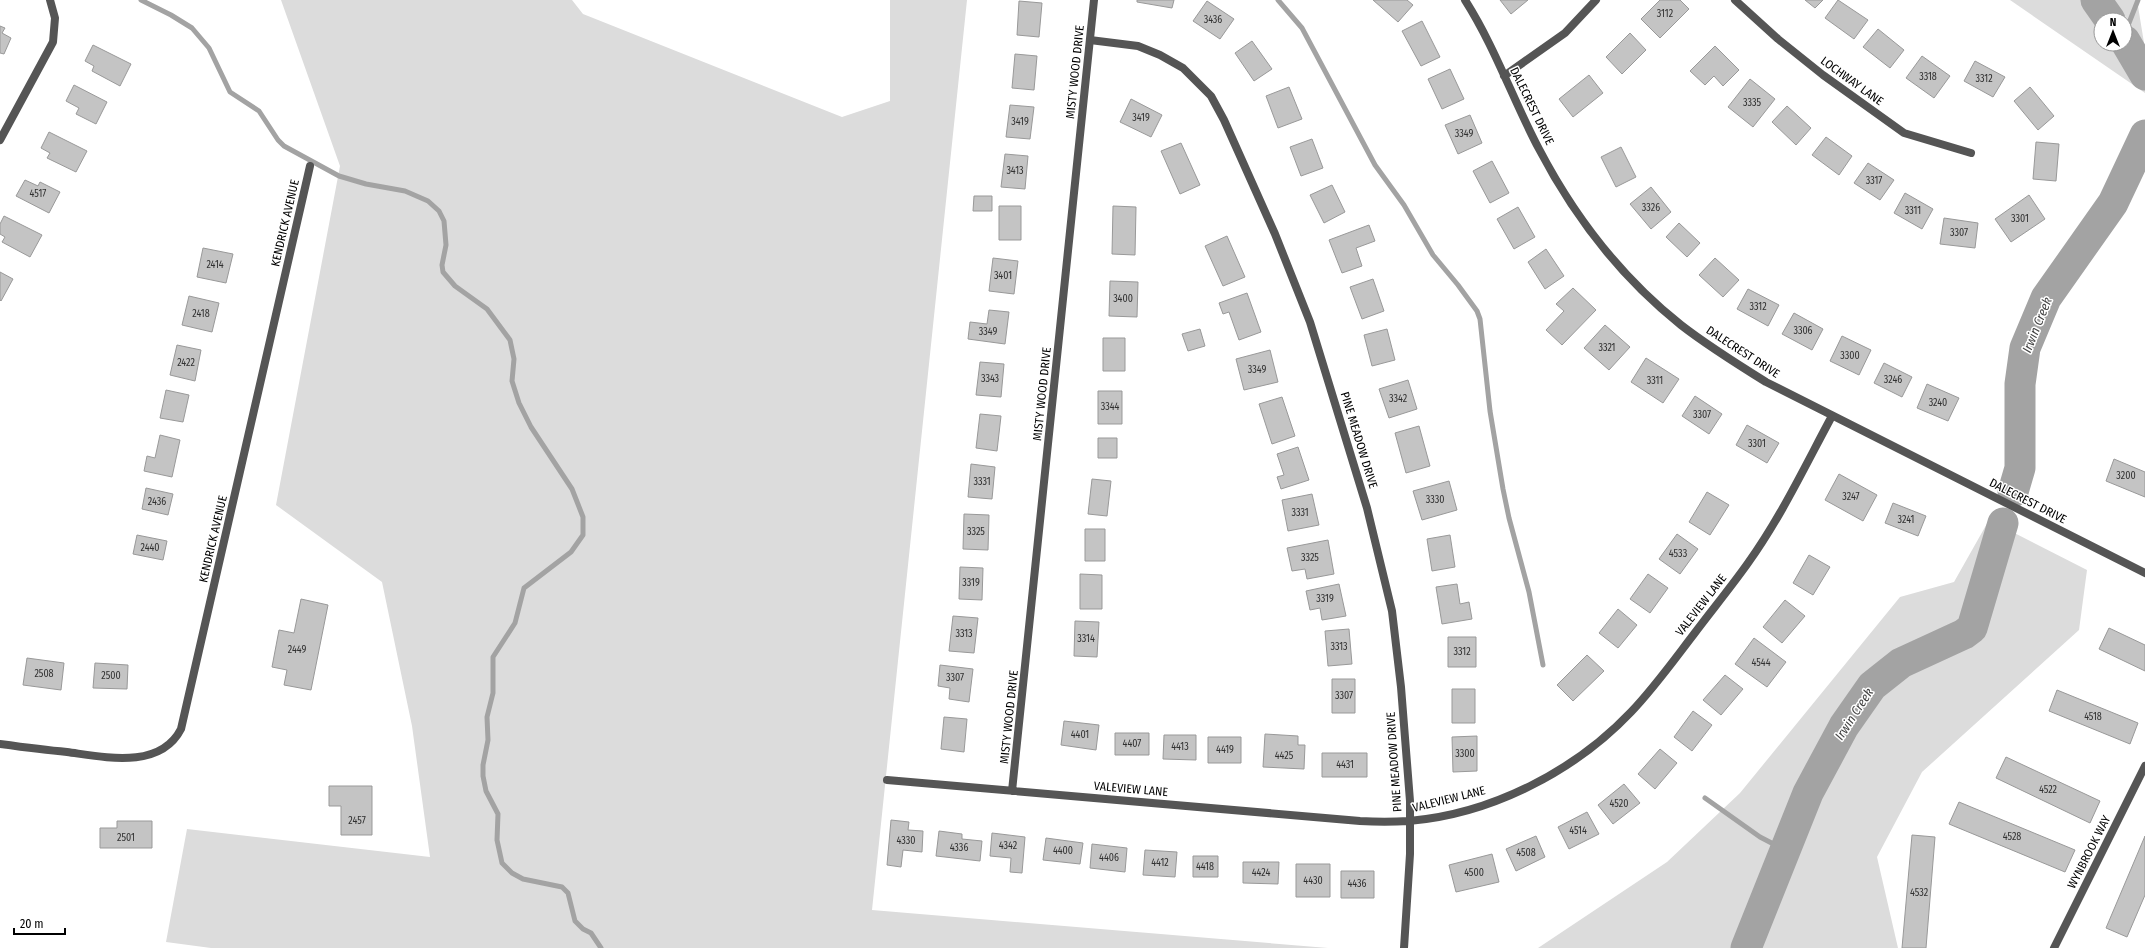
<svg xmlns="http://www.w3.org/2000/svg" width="2145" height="948" font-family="'Fira Sans Condensed',sans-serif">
  <rect width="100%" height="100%" fill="#fff"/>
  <path fill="#dcdcdc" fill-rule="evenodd" d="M281,0H572L583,14L842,117L890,101V0H967L872,910L1328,948H211L166,942L187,829L430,857L412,726L382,582L276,505L340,166Z
    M2010,0H2137L2145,49V93ZM2101,20H2125V44H2101Z
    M1989,520L2087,570L2079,630L1922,772L1877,857L1898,948H1538L1667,862L1740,793L1900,597L1954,582Z"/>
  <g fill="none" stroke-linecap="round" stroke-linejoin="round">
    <path stroke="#a3a3a3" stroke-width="5" d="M141,0L171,15L192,28L209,48L230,92L259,111L278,140L284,146L339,176L366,184L405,191L428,201L439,211L444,221L446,245L442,265L443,272L455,286L487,309L510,340L514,359L512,381L519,403L531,427L572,489L583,517V535L571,552L524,588L515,623L493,657V693L487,717L488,740L483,765V776L486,791L498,814L497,840L502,863L512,873L523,879L562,887L568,893L575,921L583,929L591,933L601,948
      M1278,0L1302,28L1375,165L1404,205L1433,255L1458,285L1477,311L1480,319L1490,411L1503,489L1509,518L1529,592L1543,665
      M2125,33L2138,0
      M1705,798L1760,837L1785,850"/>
    <path stroke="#a3a3a3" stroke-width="31" d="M2096,0L2110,20
      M2125,41L2145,75
      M2013,492L2020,468V384L2025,348L2046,298L2113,203L2145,135
      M1746,948L1808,793L1844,726L1872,686L1901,663L1964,634L1972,628L2003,523"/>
  </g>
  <path fill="#c4c4c4" stroke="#999" d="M1137,0H1174L1172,8L1137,2Z
    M1373,0H1407L1413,5L1398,22Z
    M1500,0H1528L1511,14Z
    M1660,0H1680L1689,9L1660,38L1641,19Z
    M1805,0H1823L1815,8Z
    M1838,0L1868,20L1854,39L1825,18Z
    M1019,1L1042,3L1039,37L1017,35Z
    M1207,1L1234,19L1220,39L1193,21Z
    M1422,21L1440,57L1421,66L1402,31Z
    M0,26L5,28L2,33L11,38L4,54L0,53Z
    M1878,29L1904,50L1890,68L1863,47Z
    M1630,33L1646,50L1622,74L1606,57Z
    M1252,41L1272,69L1254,81L1235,53Z
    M93,45L131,64L120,86L92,71L94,66L85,61Z
    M1715,46L1739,70L1723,86L1714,76L1705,85L1690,71Z
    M1015,54L1037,56L1034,90L1012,88Z
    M1922,56L1950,76L1934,98L1906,78Z
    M1975,61L2005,77L1993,97L1964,81Z
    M1450,69L1464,99L1442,109L1428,79Z
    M1589,75L1603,93L1573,117L1559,99Z
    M1750,79L1775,99L1753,127L1728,107Z
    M74,85L107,102L96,124L76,114L79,108L66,101Z
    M1289,87L1302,119L1278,128L1266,96Z
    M2030,87L2054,116L2038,130L2014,101Z
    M1131,99L1162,115L1151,137L1120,122Z
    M1010,105L1034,107L1030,139L1006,137Z
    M1787,106L1811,128L1796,145L1772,122Z
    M1470,115L1482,143L1458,154L1445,125Z
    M49,132L87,151L76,172L47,158L50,153L41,148Z
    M1826,137L1852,156L1839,175L1812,155Z
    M1312,139L1323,168L1301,176L1290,147Z
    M2036,142L2059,144L2056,181L2033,179Z
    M1181,143L1200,185L1180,194L1161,151Z
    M1621,147L1636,177L1616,187L1601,157Z
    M1005,154L1028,156L1025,189L1001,187Z
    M1492,161L1509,193L1490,203L1473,171Z
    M1868,163L1894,180L1880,200L1854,183Z
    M25,180L38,186L40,182L60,192L49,213L16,196Z
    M1332,185L1345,212L1324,223L1310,195Z
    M1651,187L1671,212L1651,229L1630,204Z
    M1905,193L1933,209L1922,229L1894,213Z
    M2029,195L2045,219L2011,242L1995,219Z
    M974,196H992V211H973Z
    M999,206H1021V240H999Z
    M1113,206L1136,207L1135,255L1112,254Z
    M1518,207L1535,237L1514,249L1497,219Z
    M4,216L42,235L30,257L2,242L5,237L0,234V224Z
    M1944,218L1978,223L1975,248L1940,244Z
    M1679,223L1700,243L1687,257L1666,237Z
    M1369,225L1375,241L1356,248L1362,266L1342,273L1329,240Z
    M1227,236L1245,277L1223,286L1205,246Z
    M203,248L233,254L226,283L197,277Z
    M1546,249L1564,276L1545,289L1528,262Z
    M993,258L1018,261L1014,294L989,291Z
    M1715,258L1739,280L1723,297L1699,275Z
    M0,272L13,279L1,301L0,300Z
    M1373,279L1384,311L1362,319L1350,287Z
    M1110,281L1138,282L1137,317L1109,316Z
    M1573,288L1596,310L1562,345L1546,330L1564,311L1556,304Z
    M1748,289L1779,305L1768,326L1737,309Z
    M1247,293L1261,332L1239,340L1229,312L1223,314L1219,303Z
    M189,296L219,303L212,332L182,325Z
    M989,310L1009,312L1005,344L968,339L970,322L987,324Z
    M1794,313L1823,329L1812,350L1782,334Z
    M1605,325L1630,347L1609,370L1584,348Z
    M1200,329L1205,346L1188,351L1182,334Z
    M1387,329L1395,360L1372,366L1364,335Z
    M1842,336L1871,350L1859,375L1830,361Z
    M1103,338H1125V371H1103Z
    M177,345L201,350L195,381L170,375Z
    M1270,350L1278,382L1244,390L1236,359Z
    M1646,358L1679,379L1663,403L1631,382Z
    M980,362L1004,364L1001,397L976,395Z
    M1884,363L1912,377L1902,397L1874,383Z
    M1408,380L1417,409L1389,418L1379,389Z
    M1927,384L1959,398L1948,421L1917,408Z
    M166,390L189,395L183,422L160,418Z
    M1098,391H1122V424H1098Z
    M1695,396L1722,414L1709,434L1682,416Z
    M1282,397L1295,436L1272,444L1259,404Z
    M980,414L1001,416L997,451L976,448Z
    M1747,425L1779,443L1767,463L1736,445Z
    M1419,426L1430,466L1406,473L1395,433Z
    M160,435L180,440L172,477L144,471L147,456L155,458Z
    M1098,438H1117V458H1098Z
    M1298,447L1309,480L1281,489L1277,477L1284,475L1277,454Z
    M2114,459L2145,472V497L2106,481Z
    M971,464L995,467L992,499L968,497Z
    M1839,474L1877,495L1863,521L1825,500Z
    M1092,479L1111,481L1107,516L1088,514Z
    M1449,481L1457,510L1422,520L1413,491Z
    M146,488L173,494L168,515L142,509Z
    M1707,492L1729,505L1710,535L1689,522Z
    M1312,494L1319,525L1288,531L1282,500Z
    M1893,503L1926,516L1918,536L1885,523Z
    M964,514L989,515L988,550L963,549Z
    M1085,529H1105V561H1085Z
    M1677,534L1698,549L1680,574L1659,559Z
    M137,535L167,541L163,560L133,554Z
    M1450,535L1455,567L1432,571L1427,539Z
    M1328,540L1334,574L1307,579L1305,569L1292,571L1287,548Z
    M1809,555L1830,567L1813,595L1793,583Z
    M960,567L983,568L982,600L959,599Z
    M1080,574L1102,575V609H1080Z
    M1648,574L1668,588L1650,613L1630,599Z
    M1339,584L1346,616L1322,620L1320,608L1310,610L1306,591Z
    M1457,584L1460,604L1469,602L1472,619L1442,624L1436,587Z
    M301,599L328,605L311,690L284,685L287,670L272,667L279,630L294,633Z
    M1785,600L1805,616L1782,643L1763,627Z
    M1618,609L1637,625L1618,648L1599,633Z
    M953,616L978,618L974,653L949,651Z
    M1075,621L1099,622L1097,657L1074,656Z
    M2109,628L2145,645V671L2099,649Z
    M1349,629L1352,664L1328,666L1325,631Z
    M1448,637H1476V667H1448Z
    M1754,638L1786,662L1767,687L1735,664Z
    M1587,655L1604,671L1573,701L1557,685Z
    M27,658L64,663L61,690L23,685Z
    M95,663L128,665L127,689L93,688Z
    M940,665L973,669L969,702L949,699L950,688L938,686Z
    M1725,675L1743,689L1721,715L1703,700Z
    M1332,679H1355V713H1332Z
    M1452,689H1475V723H1452Z
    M2057,690L2138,723L2130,744L2049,711Z
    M1693,711L1712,725L1692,751L1674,737Z
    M944,717L967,719L964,752L941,749Z
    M1064,721L1099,725L1096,750L1061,745Z
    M1115,733H1149V755H1115Z
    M1265,734L1298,736V745H1305L1304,769L1263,767Z
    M1164,735H1196V760L1163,759Z
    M1477,736V771L1453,772L1452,737Z
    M1208,737H1241V763H1208Z
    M1660,749L1677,763L1655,789L1638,774Z
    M1322,753H1367V777H1322Z
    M2006,757L2100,801L2090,823L1996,778Z
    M1624,784L1640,803L1613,824L1598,805Z
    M329,786H372V835H341V806H329Z
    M1959,802L2075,850L2065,872L1949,824Z
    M1587,812L1599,834L1569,849L1558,827Z
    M891,820L909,822L908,830L923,831L922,852L903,850L901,867L887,865Z
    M117,821H152V848H100V828H117Z
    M939,831L962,834V839L982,841L980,861L936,856Z
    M992,833L1025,837L1022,873L1010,872L1011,858L990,856Z
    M1912,835L1935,837L1926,948H1902Z
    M1536,836L1545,857L1516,871L1506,849Z
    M2145,836V895L2127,937L2106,928Z
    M1046,838L1083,843L1080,864L1043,860Z
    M1092,844L1127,848L1125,872L1090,868Z
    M1145,850L1177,852L1175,877L1143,875Z
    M1492,854L1499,882L1456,892L1449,865Z
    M1193,856H1218V877H1193Z
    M1243,862H1279L1278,884L1243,883Z
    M1296,864H1330V897H1296Z
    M1341,871H1374V898H1341Z"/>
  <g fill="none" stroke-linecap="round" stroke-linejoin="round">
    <path stroke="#555" stroke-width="8" d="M1465,0C1495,47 1513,100 1539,149C1574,216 1622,278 1681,325C1708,346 1737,364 1766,382L2145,573
      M1735,0L1778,39L1823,75L1904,133L1971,153
      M1090,40L1138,46L1160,55L1183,68L1211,96L1224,120L1275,234L1310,322L1367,508L1392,611L1401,687L1410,801V854L1404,948
      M1504,76L1565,33L1596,0
      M0,140L53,42L55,18L50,0
      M0,744C22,747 45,750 67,752C104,757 160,770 181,729L310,166
      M887,780L1360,821C1376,822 1393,822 1409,821C1492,814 1575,771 1631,712C1654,688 1674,660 1694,634C1712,610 1731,587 1748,563C1781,517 1805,466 1832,416
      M1012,791L1094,0
      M2054,948L2145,766"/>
  </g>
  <g text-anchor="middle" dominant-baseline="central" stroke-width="3" stroke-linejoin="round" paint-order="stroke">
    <g font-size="10" fill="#313131">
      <text x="1665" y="14">3112</text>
      <text x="1213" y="20">3436</text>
      <text x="1928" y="77">3318</text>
      <text x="1984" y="79">3312</text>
      <text x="1752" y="103">3335</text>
      <text x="1141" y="118">3419</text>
      <text x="1020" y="122">3419</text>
      <text x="1464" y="134">3349</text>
      <text x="1015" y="171">3413</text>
      <text x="1874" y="181">3317</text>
      <text x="38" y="194">4517</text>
      <text x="1651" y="208">3326</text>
      <text x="1913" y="211">3311</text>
      <text x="2020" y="219">3301</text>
      <text x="1959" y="233">3307</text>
      <text x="215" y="265">2414</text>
      <text x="1003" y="276">3401</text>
      <text x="1123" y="299">3400</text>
      <text x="1758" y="307">3312</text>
      <text x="201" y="314">2418</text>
      <text x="1803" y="331">3306</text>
      <text x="988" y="332">3349</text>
      <text x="1607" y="348">3321</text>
      <text x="1850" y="356">3300</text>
      <text x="186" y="363">2422</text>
      <text x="1257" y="370">3349</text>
      <text x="990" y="379">3343</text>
      <text x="1893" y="380">3246</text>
      <text x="1655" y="381">3311</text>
      <text x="1398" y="399">3342</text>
      <text x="1938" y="403">3240</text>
      <text x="1110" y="407">3344</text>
      <text x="1702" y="415">3307</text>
      <text x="1757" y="444">3301</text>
      <text x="2126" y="476">3200</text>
      <text x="982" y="482">3331</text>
      <text x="1851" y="497">3247</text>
      <text x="1435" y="500">3330</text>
      <text x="157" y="502">2436</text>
      <text x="1300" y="513">3331</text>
      <text x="1906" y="520">3241</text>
      <text x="976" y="532">3325</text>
      <text x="150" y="548">2440</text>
      <text x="1678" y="554">4533</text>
      <text x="1310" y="558">3325</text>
      <text x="971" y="583">3319</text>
      <text x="1325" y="599">3319</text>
      <text x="964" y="634">3313</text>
      <text x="1086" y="639">3314</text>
      <text x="1339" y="647">3313</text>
      <text x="297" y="650">2449</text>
      <text x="1462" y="652">3312</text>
      <text x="1761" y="663">4544</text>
      <text x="44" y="674">2508</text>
      <text x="111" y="676">2500</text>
      <text x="955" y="678">3307</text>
      <text x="1344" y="696">3307</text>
      <text x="2093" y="717">4518</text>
      <text x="1080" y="735">4401</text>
      <text x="1132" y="744">4407</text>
      <text x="1180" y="747">4413</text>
      <text x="1225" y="750">4419</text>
      <text x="1465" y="754">3300</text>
      <text x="1284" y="756">4425</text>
      <text x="1345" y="765">4431</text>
      <text x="2048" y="790">4522</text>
      <text x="1619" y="804">4520</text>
      <text x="357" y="821">2457</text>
      <text x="1578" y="831">4514</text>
      <text x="2012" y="837">4528</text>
      <text x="126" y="838">2501</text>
      <text x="906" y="841">4330</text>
      <text x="1008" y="846">4342</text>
      <text x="959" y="848">4336</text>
      <text x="1063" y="851">4400</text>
      <text x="1526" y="853">4508</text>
      <text x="1109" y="858">4406</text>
      <text x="1160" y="863">4412</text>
      <text x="1205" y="867">4418</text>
      <text x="1261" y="873">4424</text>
      <text x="1474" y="873">4500</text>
      <text x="1313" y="881">4430</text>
      <text x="1357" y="884">4436</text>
      <text x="1919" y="893">4532</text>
    </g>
    <g font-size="12" fill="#000" stroke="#fff">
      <text transform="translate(1075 72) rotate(-84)">MISTY WOOD DRIVE</text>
      <text transform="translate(1852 81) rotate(36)">LOCHWAY LANE</text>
      <text transform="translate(1532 106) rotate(64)">DALECREST DRIVE</text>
      <text transform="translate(285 223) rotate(-77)">KENDRICK AVENUE</text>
      <text transform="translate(1743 352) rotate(33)">DALECREST DRIVE</text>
      <text transform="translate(1042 394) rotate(-84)">MISTY WOOD DRIVE</text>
      <text transform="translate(1359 440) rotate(73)">PINE MEADOW DRIVE</text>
      <text transform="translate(2028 501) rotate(27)">DALECREST DRIVE</text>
      <text transform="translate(213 539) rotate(-77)">KENDRICK AVENUE</text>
      <text transform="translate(1701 605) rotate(-52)">VALEVIEW LANE</text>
      <text transform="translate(1009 717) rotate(-84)">MISTY WOOD DRIVE</text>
      <text transform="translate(1394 762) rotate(-94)">PINE MEADOW DRIVE</text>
      <text transform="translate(1131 789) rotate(5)">VALEVIEW LANE</text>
      <text transform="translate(1449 799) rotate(-14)">VALEVIEW LANE</text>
      <text transform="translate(2089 852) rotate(-63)">WYNBROOK WAY</text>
    </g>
    <g font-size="13" font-style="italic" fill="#444" stroke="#fff">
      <text transform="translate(2037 325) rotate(-68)">Irwin Creek</text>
      <text transform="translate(1854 714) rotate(-57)">Irwin Creek</text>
    </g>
  </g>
  <g transform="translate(2113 32)"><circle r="19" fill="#ffffff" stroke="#999999"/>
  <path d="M0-3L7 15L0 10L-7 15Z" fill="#000000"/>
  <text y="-6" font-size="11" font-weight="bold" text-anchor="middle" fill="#000000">N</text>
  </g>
  <path d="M14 928v6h51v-6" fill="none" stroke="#000000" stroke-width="2"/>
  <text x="20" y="928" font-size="12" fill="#000000" stroke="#ffffff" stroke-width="3" paint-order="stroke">20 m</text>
</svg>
